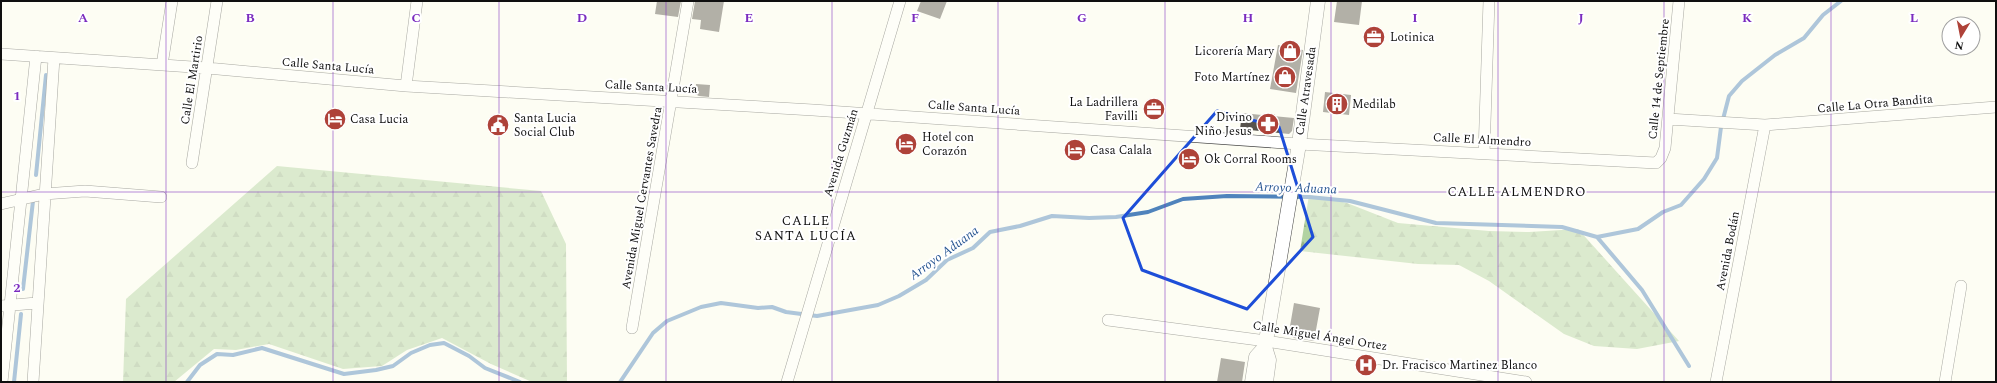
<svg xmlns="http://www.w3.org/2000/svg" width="1997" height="383" font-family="Spectral,serif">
  <defs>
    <pattern id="forest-firs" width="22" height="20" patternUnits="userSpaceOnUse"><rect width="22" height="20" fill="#b2d3a2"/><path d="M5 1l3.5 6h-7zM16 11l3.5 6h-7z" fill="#98b48a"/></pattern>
  </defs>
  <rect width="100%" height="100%" fill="#fdfdf3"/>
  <path fill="url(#forest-firs)" d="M277,166L541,191L566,244L567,382H532L491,364L442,338L407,350L382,366L343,369L269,344L236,350L214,349L174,382H123L126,299Z
    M1309,195L1347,203L1398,223L1489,231L1529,232L1578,229L1679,341L1637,349L1594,346L1564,334L1489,281L1459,265L1418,264L1300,251Z"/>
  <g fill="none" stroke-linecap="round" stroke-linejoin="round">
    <path stroke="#4f83bc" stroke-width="4" d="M36,175L46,75
      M1597,237L1642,290L1689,366
      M23,289L33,201
      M14,382L21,314
      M187,382L200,365L217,354L233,355L262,348L344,374L376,370L393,366L411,353L430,345L444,343L469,356L485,368L520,382
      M620,382L653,333L667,321L701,307L721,303L758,308L772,307L786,312L817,316L878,305L899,296L926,280L947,260L973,248L990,232L1020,226L1052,216L1089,218L1116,217L1148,212L1183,199L1227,196L1309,197L1350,201L1436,223L1562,227L1597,237L1638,229L1663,212L1681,205L1704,179L1717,158L1721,127L1729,96L1742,81L1775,55L1804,38L1823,15L1841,1"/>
  </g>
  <path fill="#57524d" d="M657,1H681L678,17L655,14Z
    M695,1H724L719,32L700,29L701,20L692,19Z
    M921,1H947L940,19L917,11Z
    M1337,1H1362L1359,25L1334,22Z
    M1278,45L1303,50L1296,93L1270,89Z
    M696,84L710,85L709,97L699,96L695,94Z
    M1325,92L1351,95L1349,115L1323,112Z
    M1242,113L1294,118L1292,131L1289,134L1240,129Z
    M1294,303L1320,308L1314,341L1294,338L1289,332Z
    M1221,358L1245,362L1242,382H1217Z"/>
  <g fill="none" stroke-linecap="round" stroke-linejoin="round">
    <g stroke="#424242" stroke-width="12">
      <path id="minor" d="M1,54L207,68L406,86L813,110L1299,144L1656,163L1661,158L1665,148L1679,1
        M162,65L172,1
        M406,86L417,1
        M1668,119L1765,125L1996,107
        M1484,153L1489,1
        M192,163L217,1
        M1,204L44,194L85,191L161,197
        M1,306L37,303
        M1108,320L1266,341L1526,382
        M632,328L688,1
        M2,382L36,56
        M33,382L54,58
        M787,382L900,1
        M1716,382L1765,125
        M1945,382L1961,286"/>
    </g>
    <g stroke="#424242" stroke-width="15">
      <path id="tertiary" d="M1252,382L1256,357L1265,347
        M1266,382L1269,360L1265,347L1299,144L1318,1"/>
    </g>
    <use href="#minor" stroke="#fff" stroke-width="11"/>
    <use href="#tertiary" stroke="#fff" stroke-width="14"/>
  </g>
  <path d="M0 0H1997V383H0ZM1217,111L1279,127L1313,237L1247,309L1142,270L1123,218Z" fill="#fdfdf3" fill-opacity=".55" fill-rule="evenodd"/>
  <path fill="none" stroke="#1d4ed8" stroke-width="3" stroke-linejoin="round" d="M1217,111L1279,127L1313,237L1247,309L1142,270L1123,218Z"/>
  <path fill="none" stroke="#7b2cbf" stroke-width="1" stroke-opacity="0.55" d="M166,1V382M333,1V382M499,1V382M666,1V382M832,1V382M998,1V382M1165,1V382M1331,1V382M1498,1V382M1664,1V382M1831,1V382M1,192H1996"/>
  <defs>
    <g id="office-disc" transform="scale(1.15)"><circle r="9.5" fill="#ae4239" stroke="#fff"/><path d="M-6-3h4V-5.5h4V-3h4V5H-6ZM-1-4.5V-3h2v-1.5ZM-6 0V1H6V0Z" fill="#fff"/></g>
    <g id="shop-disc" transform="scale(1.15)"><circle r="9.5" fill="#ae4239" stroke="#fff"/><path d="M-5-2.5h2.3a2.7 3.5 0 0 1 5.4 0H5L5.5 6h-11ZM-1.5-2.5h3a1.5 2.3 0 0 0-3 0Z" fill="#fff"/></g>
    <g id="building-disc" transform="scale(1.15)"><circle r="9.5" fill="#ae4239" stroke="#fff"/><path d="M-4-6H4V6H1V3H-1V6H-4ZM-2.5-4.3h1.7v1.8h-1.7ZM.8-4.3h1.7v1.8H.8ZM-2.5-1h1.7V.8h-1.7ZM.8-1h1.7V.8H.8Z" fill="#fff"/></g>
    <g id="hotel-disc" transform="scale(1.15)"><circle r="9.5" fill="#ae4239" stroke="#fff"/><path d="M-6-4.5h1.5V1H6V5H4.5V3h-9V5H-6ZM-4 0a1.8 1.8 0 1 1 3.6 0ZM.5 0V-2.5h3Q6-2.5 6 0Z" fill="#fff"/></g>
    <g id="pharmacy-disc" transform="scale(1.15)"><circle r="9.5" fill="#ae4239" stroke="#fff"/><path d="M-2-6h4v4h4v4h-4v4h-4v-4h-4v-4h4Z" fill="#fff"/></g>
    <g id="civic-disc" transform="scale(1.15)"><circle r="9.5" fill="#ae4239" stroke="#fff"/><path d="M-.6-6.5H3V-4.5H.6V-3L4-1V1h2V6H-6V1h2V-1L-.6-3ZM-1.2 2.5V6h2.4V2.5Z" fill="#fff"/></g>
    <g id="hospital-disc" transform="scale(1.15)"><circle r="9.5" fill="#ae4239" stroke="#fff"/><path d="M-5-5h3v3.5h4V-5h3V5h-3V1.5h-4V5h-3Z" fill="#fff"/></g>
  </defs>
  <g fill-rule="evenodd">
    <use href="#office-disc" x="1374" y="37"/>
    <use href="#shop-disc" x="1290" y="51"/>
    <use href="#shop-disc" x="1285" y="77"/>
    <use href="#building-disc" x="1337" y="104"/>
    <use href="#office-disc" x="1154" y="109"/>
    <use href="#hotel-disc" x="335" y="119"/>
    <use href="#pharmacy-disc" x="1268" y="124"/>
    <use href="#civic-disc" x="498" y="125"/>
    <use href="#hotel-disc" x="906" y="144"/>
    <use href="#hotel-disc" x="1075" y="150"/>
    <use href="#hotel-disc" x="1189" y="159"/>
    <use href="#hospital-disc" x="1366" y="365"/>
  </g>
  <g text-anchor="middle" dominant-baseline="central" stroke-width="4" stroke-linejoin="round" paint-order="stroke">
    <g font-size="12" fill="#0f0f0f" stroke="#fff" text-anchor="start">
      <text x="1390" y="37">Lotinica</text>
      <text x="1274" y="51" text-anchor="end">Licorería Mary</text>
      <text x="1270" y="77" text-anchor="end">Foto Martínez</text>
      <text x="1138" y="102" text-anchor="end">La Ladrillera<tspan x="1138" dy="14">Favilli</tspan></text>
      <text x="1352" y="104">Medilab</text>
      <text x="1252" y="117" text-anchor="end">Divino<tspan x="1252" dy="14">Niño Jesus</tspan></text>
      <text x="514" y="118">Santa Lucia<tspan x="514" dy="14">Social Club</tspan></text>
      <text x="350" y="119">Casa Lucia</text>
      <text x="922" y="137">Hotel con<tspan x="922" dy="14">Corazón</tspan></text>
      <text x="1090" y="150">Casa Calala</text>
      <text x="1204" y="159">Ok Corral Rooms</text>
      <text x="1382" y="365">Dr. Fracisco Martinez Blanco</text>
    </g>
    <g font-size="12" fill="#0f0f0f" stroke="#fff">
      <text transform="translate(328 66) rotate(5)">Calle Santa Lucía</text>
      <text transform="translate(1659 79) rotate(-84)">Calle 14 de Septiembre</text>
      <text transform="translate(192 80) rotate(-81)">Calle El Martirio</text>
      <text transform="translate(651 87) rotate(3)">Calle Santa Lucía</text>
      <text transform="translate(1306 91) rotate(-82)">Calle Atravesada</text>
      <text transform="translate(1875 104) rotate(-5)">Calle La Otra Bandita</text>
      <text transform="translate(974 108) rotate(4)">Calle Santa Lucía</text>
      <text transform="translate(1482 140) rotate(3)">Calle El Almendro</text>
      <text transform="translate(841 153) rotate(-73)">Avenida Guzmán</text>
      <text transform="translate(642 198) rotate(-80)">Avenida Miguel Cervantes Savedra</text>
      <text transform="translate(1728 251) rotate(-79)">Avenida Bodán</text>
      <text transform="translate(1320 336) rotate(9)">Calle Miguel Ángel Ortez</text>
    </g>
    <g font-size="13" font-style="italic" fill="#285692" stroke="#fff">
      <text transform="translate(1296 188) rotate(2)">Arroyo Aduana</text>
      <text transform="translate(944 253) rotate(-36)">Arroyo Aduana</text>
    </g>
    <g font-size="13" letter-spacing="1" fill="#0f0f0f" stroke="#fff">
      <text x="1517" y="192">CALLE ALMENDRO</text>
      <text x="806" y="221">CALLE<tspan x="806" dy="15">SANTA LUCÍA</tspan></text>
    </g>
  </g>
  <g font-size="13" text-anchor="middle" font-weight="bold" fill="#7b2cbf" stroke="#fff" stroke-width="4" stroke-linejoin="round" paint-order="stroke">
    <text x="83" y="22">A</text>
    <text x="250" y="22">B</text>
    <text x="416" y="22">C</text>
    <text x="582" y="22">D</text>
    <text x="749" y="22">E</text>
    <text x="915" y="22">F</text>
    <text x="1082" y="22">G</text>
    <text x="1248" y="22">H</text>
    <text x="1415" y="22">I</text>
    <text x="1581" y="22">J</text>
    <text x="1747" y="22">K</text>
    <text x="1914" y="22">L</text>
    <text x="17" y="100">1</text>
    <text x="17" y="292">2</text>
  </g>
  <rect width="1997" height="383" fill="none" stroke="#0f0f0f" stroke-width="4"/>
  <g transform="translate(1961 36) rotate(190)"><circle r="19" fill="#ffffff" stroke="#9f9f9f"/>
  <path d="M0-3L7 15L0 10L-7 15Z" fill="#ae4239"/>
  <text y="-6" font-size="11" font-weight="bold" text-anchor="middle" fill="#0f0f0f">N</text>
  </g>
</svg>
